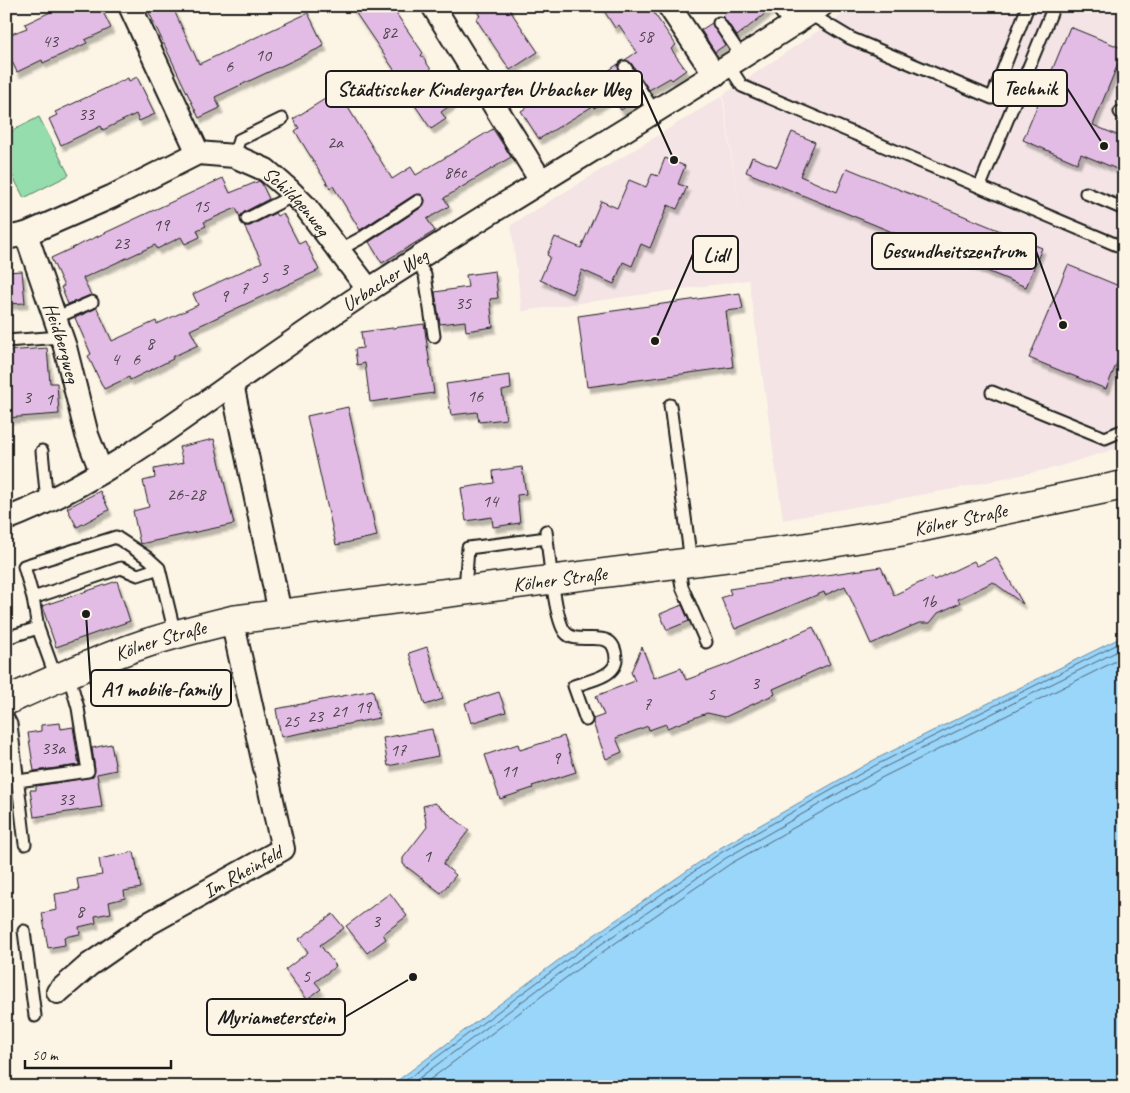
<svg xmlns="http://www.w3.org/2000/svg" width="1130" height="1093" font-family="Caveat,sans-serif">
  <defs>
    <filter id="shadow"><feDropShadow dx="3" dy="5.5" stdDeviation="1" flood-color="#0004"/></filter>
  </defs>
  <rect width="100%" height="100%" fill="#fcf5e5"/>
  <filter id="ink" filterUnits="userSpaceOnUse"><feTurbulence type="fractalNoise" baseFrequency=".02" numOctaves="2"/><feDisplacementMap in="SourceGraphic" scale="10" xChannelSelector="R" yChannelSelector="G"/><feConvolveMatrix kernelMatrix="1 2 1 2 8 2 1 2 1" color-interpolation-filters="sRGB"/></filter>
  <g filter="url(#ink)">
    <path fill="#f4e4e5" d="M855,6H1124V446L1054,468L958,488L783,520L749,280L522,311L511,225L722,96L742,228L723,95Z"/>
    <path fill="#95ddac" stroke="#587c64" d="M39,117L69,175L24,198L6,163V134Z"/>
    <path fill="#9ad5fa" stroke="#688ba1" d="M1124,636V1087H389L564,956L720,848L874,760Z"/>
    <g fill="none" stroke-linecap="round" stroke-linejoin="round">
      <path stroke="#4e6675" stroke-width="1" d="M397,1087L567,960L722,852L876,765L1124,641
        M407,1087L571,965L726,858L879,770L1124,648
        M420,1087L575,971L730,864L883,777L1124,657"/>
    </g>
    <path fill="#e3bce5" stroke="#1c1c1c" filter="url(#shadow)" d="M63,6H100L111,28L85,40L87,43L43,63L42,60L17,72L6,49V36L27,28L25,24Z
      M146,6H172L199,64L308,13L324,46L215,97L220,108L199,118Z
      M351,6H391L423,53L421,55L454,103L441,112L446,119L431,129L393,73L395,71Z
      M474,6H507L538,52L510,70L476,19L480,16Z
      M601,6H649L676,45L671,49L686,70L672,80L670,78L649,90L631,63L625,60L637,52L619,25L615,28Z
      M736,6H770L771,9L737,36L725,19L722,16Z
      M712,23L725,45L715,52L701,30Z
      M1070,27L1124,49L1093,125L1124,138V172L1081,154L1077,163L1023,140Z
      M618,64L619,71L637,99L621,110L613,97L594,108L593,106L539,139L521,111L575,78L582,89Z
      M137,77L155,114L139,121L136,114L103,130L101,126L61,145L49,119L57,115L55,112L128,78L129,81Z
      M333,94L339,103L344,101L392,179L411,167L416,175L493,129L511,157L444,198L449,206L427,219L435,231L382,263L369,242L422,207L425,200L421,194L414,195L360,230L333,186L330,188L295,131L299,128L293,119Z
      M792,132L815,142L800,176L837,192L847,168L1042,248L1026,287L746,172L752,157L777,167Z
      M665,158L685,166L678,184L687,187L677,209L668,205L650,248L641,244L632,266L623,262L614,284L582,270L572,294L540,280L550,257L547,255L555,237L581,248L601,201L617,208L629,180L646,187L652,174L658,176Z
      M223,178L230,193L259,181L262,184L269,199L244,212L240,217L236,208L204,222L206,226L197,230L200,237L185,244L181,237L157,249L155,245L83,278L91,295L68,304L61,287L64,286L51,258Z
      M275,213L277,216L283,213L299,244L305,241L319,270L190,330L198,345L172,357L173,359L130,380L129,377L104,389L88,356L91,354L75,318L97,308L112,341L156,321L157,324L198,305L193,294L262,262L244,226H250Z
      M1068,265L1124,288V346L1106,389L1029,358Z
      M22,271L25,303L6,304V272Z
      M495,271L498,298L490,299L493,327L466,331L465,321L440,324L435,292L468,287L466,275Z
      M740,293L743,309L726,311L733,367L587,387L578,316Z
      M424,324L434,393L370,402L365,363L357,365L355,349L363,348L361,332Z
      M47,348L50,383H57L59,414L6,418V351Z
      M510,375L511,389L502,391L506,419L479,422L477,412L451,415L446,384Z
      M348,407L377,536L336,545L307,416Z
      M214,439L234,524L140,544L133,511L149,507L143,481L155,478L154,469L183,463L179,447Z
      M522,467L526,494L517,495L520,523L493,527L492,517L466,521L461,488L494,483L493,471Z
      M100,491L109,510L77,527L67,508Z
      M996,557L1023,604L993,582L958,599L960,603L938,613L930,623H919L871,644L845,586L825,595L824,592L735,629L721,598L731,594L729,589L881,567L894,595L932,577L934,580L974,561L977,566Z
      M117,581L130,621L56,647L42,606Z
      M682,605L689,621L667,630L660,614Z
      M813,627L830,664L773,689L775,694L725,717L707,713L667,728L666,724L649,730L648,726L616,738L622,752L606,759L593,723V719L604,715L596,696L635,681L631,672L642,647L654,678L681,668L686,680L729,664Z
      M427,647L443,699L425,705L409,653Z
      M373,690L379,718L281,737L276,709Z
      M499,692L506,712L471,723L465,703Z
      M60,723L61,729L73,727L79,765L34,771L28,733L41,731V725Z
      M432,729L438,756L388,766L383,738Z
      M564,736L576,772L532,786L533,788L500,799L485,755L518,744L520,750Z
      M111,744L116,770L97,774L102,807L34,817L30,790H36V786L92,777L95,770L92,748Z
      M435,803L469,830L443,864L456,875L441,893L403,864V858L427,827L423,806Z
      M134,852L141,888L124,891L125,898L109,902L111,913L95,916L96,923L79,927L80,934L64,937L65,945L48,948L42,913L57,910L55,894L79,890L77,879L102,875L99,859Z
      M390,893L407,916L383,934L386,939L367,953L346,926Z
      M333,914L344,928L320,945L336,966L315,982L321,989L307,999L285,970L308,952L299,939Z"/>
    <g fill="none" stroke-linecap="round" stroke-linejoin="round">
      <g stroke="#1c1c1c" stroke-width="15">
        <path id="lane" d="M810,14L850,38L992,98L1028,6
          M719,23L742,57
          M729,66L742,86L1124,248
          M625,67L655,112
          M1120,112L1124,114
          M234,156L239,140L282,119
          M980,186L1054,6
          M1086,193L1124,209
          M247,219L294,195
          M339,250L363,237L418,201
          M416,260L425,275L434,336
          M55,318L92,302
          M6,341L61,337
          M992,392L1105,438L1124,430
          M670,405L691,562
          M42,451L46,492L50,498
          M546,531C549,552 554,618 565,632C578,649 615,623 616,659C616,677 587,681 574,686L586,720
          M678,563L682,587L706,642
          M465,590L468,548L547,538
          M33,598L24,566L116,537L148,558L159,568
          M38,628L56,678
          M6,638L38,628L33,598L121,568L138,575L159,568L175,634
          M6,714L11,724L25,844
          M18,781L88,771L78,708L68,673
          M24,931L35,1016"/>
      </g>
      <g stroke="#1c1c1c" stroke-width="26">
        <g id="street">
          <path d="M130,6L198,153"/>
          <path d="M433,6L541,181"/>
          <path d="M669,6L715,75"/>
          <path d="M783,6L796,23"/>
          <path id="s1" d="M26,234L111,197L198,153L234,156L266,170L288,189L305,206L369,290"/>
          <path id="s2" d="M6,238L26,234L65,347L87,435L101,471"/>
          <path d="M232,384L280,613"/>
          <path id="s3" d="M6,519C86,489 162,434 230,385C276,353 323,320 370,289C519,192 673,104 821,6"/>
          <path id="s4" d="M58,992L89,965L148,924L283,849L232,620"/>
        </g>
      </g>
      <g stroke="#1c1c1c" stroke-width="31">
        <g id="secondary">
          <path id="s5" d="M6,701C53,680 99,659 147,643C175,634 203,627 232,620L795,549L899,532L1124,485"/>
        </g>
      </g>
      <use href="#lane" stroke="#fcf5e5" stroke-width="11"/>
      <use href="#street" stroke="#fcf5e5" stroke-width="22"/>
      <use href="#secondary" stroke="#fcf5e5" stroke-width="28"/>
    </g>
  </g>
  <g text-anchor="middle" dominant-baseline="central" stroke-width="4" stroke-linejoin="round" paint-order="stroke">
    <g font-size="18" fill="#4e444e">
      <text x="389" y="32">82</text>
      <text x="645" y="36">58</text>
      <text x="50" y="41">43</text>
      <text x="263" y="55">10</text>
      <text x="229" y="66">6</text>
      <text x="86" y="114">33</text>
      <text x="335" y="142">2a</text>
      <text x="455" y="172">86c</text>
      <text x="201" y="206">15</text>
      <text x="161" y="225">19</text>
      <text x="121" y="243">23</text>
      <text x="284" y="269">3</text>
      <text x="264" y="277">5</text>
      <text x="244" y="288">7</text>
      <text x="224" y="296">9</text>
      <text x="463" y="303">35</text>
      <text x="150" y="343">8</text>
      <text x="115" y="359">4</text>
      <text x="136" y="359">6</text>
      <text x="475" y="396">16</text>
      <text x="27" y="397">3</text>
      <text x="49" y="399">1</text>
      <text x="186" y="494">26-28</text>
      <text x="490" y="501">14</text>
      <text x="928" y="601">1b</text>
      <text x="755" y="683">3</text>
      <text x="711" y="694">5</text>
      <text x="647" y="704">7</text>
      <text x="363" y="707">19</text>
      <text x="339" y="711">21</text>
      <text x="315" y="716">23</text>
      <text x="291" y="721">25</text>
      <text x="53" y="748">33a</text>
      <text x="398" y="750">17</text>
      <text x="556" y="758">9</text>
      <text x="509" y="771">11</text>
      <text x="66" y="799">33</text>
      <text x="427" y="856">1</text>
      <text x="80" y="911">8</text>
      <text x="376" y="921">3</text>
      <text x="306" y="976">5</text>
    </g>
    <g font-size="20" fill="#1c1c1c" stroke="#fcf5e5">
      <text stroke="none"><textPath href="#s1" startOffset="305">Schildgenweg</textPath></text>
      <text stroke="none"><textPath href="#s3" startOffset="449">Urbacher Weg</textPath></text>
      <text stroke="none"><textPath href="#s2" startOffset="135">Heidbergweg</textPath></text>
      <text stroke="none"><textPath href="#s5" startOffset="976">Kölner Straße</textPath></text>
      <text stroke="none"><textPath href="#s5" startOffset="571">Kölner Straße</textPath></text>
      <text stroke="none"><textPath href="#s5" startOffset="166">Kölner Straße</textPath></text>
      <text stroke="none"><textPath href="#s4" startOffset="221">Im Rheinfeld</textPath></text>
    </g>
  </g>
  <path fill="none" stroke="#1c1c1c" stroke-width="2" d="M1104 146L1067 88M674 160L642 89M1063 325L1036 251M655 341L693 254M86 614L91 688M413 977L345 1017"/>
  <g fill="#1c1c1c" stroke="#fcf5e5" stroke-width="2">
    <circle cx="1104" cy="146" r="5"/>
    <circle cx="674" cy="160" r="5"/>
    <circle cx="1063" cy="325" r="5"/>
    <circle cx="655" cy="341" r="5"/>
    <circle cx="86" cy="614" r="5"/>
    <circle cx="413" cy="977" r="5"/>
  </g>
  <g fill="#fcf5e5" stroke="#1c1c1c" stroke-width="2">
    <rect x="993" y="70" width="74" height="36" rx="5"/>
    <rect x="326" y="71" width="316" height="36" rx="5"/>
    <rect x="872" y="233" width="164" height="36" rx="5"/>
    <rect x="693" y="236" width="45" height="36" rx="5"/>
    <rect x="91" y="670" width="140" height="36" rx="5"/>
    <rect x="207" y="999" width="138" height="36" rx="5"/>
  </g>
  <g font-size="21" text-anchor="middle" font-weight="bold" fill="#1c1c1c">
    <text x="1030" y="95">Technik</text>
    <text x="484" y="96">Städtischer Kindergarten Urbacher Weg</text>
    <text x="954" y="258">Gesundheitszentrum</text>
    <text x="716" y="262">Lidl</text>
    <text x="161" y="696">A1 mobile-family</text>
    <text x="276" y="1024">Myriameterstein</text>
  </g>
  <rect width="1130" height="1093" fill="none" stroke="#fcf5e5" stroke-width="25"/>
  <rect x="12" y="12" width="1105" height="1068" fill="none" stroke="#1c1c1c" stroke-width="2" filter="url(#ink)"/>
  <path d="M25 1060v8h146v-8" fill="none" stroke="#1c1c1c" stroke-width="2.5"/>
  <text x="32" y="1060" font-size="15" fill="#1c1c1c" stroke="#fcf5e5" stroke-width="4" paint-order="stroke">50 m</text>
</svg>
